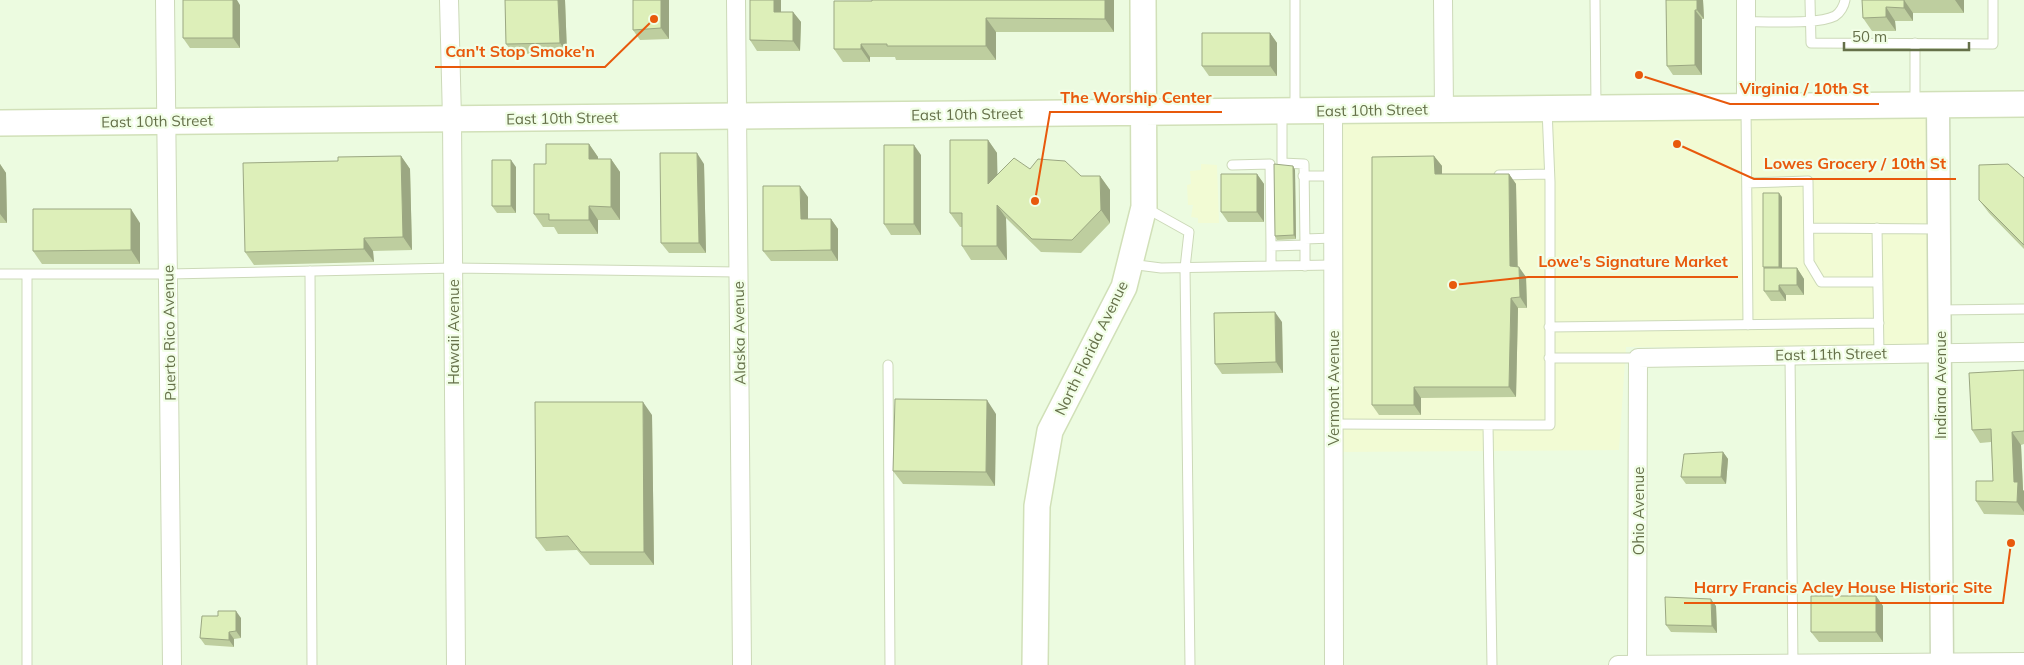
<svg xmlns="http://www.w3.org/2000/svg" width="2024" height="665" font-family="Mulish,sans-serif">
  <rect width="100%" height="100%" fill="#ecfbe0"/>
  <path fill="#f2fbd4" d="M1934,112L1936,347H1626L1619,450L1337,452L1338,116Z
    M1201,164L1217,165L1219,223H1198V218L1191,217L1193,205H1188L1187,185L1191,184L1190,171L1201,170Z"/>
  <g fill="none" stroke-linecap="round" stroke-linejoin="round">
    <g stroke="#ccd9b8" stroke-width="11">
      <path id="service" d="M1295,0V110
        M1595,0L1596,107
        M1810,0L1811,43L1993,44V0
        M1746,22C1768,21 1817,25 1835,16C1840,13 1844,6 1845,0
        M1915,43V103
        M1746,107L1748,325
        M1232,165L1270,164L1271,246L1305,245L1304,164L1282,163V111
        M1499,175L1549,174
        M1303,176H1333
        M1747,183L1808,181L1809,262L1821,282H1878
        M1146,208L1189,232L1185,268L1190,665
        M1809,228L1938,229
        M1877,228L1879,354
        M1305,239L1333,238
        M1305,245V266
        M1271,246V266
        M1130,264L1161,268L1333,265
        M310,271L312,665
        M0,274H168L453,268L738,272
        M1939,310L2024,309
        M1549,327L1879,323
        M1790,355L1793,665
        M1549,358H1638
        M888,365L890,665
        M1334,424L1550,425V182L1547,109
        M1488,425L1492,665
        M27,665V274"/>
    </g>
    <g stroke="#ccd9b8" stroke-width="20">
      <path id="minor" d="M165,0L172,665
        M449,0L452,119L456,665
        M736,0L742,665
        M1443,0L1444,110
        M1746,0V107
        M1333,111L1334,665
        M1618,665L2024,662
        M1637,665L1638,358L2024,352"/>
    </g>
    <g stroke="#ccd9b8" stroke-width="25">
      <path id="tertiary" d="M1938,105L1942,665"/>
    </g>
    <g stroke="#d1e0b8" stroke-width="28">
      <path id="secondary" d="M0,123L2024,104
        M1035,665L1037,506L1050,431L1124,287L1144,207L1143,0"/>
    </g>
    <use href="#service" stroke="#fff" stroke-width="9"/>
    <use href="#minor" stroke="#fff" stroke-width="18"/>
    <use href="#tertiary" stroke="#fff" stroke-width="22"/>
    <use href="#secondary" stroke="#fff" stroke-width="25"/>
  </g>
  <path fill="#bece9f" d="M505,0H565L567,53L513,54L506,44Z
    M669,0V39L640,40L633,30Z
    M1114,0V32H996V60H896L895,57H870V62H843L834,49V1Z
    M1666,0H1703L1704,19H1702V75H1673L1667,66Z
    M1862,0H1964V13H1913V21H1895L1896,31H1872L1863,18Z
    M240,5V48H190L183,38Z
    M781,12H793L801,22L800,51H757L750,40Z
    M1270,33L1277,43V76H1209L1202,66Z
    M988,140L997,153V175L1030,169L1081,176H1100L1110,190V223L1081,253L1041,252L1006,218L1007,260H971L962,246V227H960L950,213Z
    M589,144L598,157V159H611L620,172V220H598V234H558L554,227H543L534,214L546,164Z
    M921,155V235H891L884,224Z
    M401,156L410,169L412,250L373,251L374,262L254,265L245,252L338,161Z
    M1434,156L1442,166V174H1509L1516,184L1517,267L1526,277L1527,308H1518L1516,397L1421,398V415H1379L1372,405Z
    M0,164L6,173L7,223H0Z
    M704,164L706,253H669L661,243Z
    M1293,166L1295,170L1296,239L1277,240L1275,236Z
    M516,167V213H497L492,206Z
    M1257,174L1264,184V222H1228L1221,212Z
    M2024,178V249L1989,213L1979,200Z
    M808,197V219H831L838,229V261H771L763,251Z
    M1782,197V268H1797L1804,279V295H1786V301H1771L1764,291V268L1763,267Z
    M140,223V264H42L33,251Z
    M1282,322L1283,373L1222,374L1215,364Z
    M2024,370V444L2021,445L2023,490L2024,491V515L1984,514L1976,501L1993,481L1991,442L1980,443L1972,430Z
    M996,414L995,486L903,484L893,471Z
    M652,415L654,565H590L577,550L546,551L536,538Z
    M1723,452L1728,459L1726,484H1686L1681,477Z
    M1876,596L1883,606V642H1819L1811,632Z
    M1716,606L1717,633L1671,632L1666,625Z
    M241,618V638L234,639V647L205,645L200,638Z"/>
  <path fill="#9ba782" d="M233,0H237L240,5V48L233,38Z
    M558,0H565L567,53L560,43Z
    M661,0H669V39L661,28Z
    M774,0H781V22L774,12Z
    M1105,0H1114V32L1105,19Z
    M1697,0H1703L1704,19L1697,10Z
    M1904,0L1913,13V21L1904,8Z
    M1955,0H1964V13Z
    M1886,7L1895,21L1896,31L1886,17Z
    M1695,10L1702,19V75L1695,65Z
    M793,12L801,22L800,51L793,41Z
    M986,18L996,32V60L986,46Z
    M1270,33L1277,43V76L1270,66Z
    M861,44L870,57V62L861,49Z
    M988,140L997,153L998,197L988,184Z
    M589,144L598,157V172L589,159Z
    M914,145L921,155V235L914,224Z
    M697,153L704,164L706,253L699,243Z
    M401,156L410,169L412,250L403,237Z
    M1434,156L1442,166V184L1435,174Z
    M611,159L620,172V220L611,207Z
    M511,160L516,167V213L511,206Z
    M0,164L6,173L7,223L0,214Z
    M1293,166L1295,170L1296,239L1294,235Z
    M1257,174L1264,184V222L1257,212Z
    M1509,174L1516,184L1518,277L1510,266Z
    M1100,176L1110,190V223L1101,210Z
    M800,186L808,197V229L801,219Z
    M1779,193L1782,197V271L1779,267Z
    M997,205L1006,218L1007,260L997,246Z
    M589,206L598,220V234L589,220Z
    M131,209L140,223V264L131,250Z
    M831,219L838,229V261L831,250Z
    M364,238L373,251L374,262L364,249Z
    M1519,267L1526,277L1527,308L1520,297Z
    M1797,268L1804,279V295L1797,285Z
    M1779,285L1786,295V301L1779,291Z
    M1511,298L1518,308L1516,397L1509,387Z
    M1275,312L1282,322L1283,373L1276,362Z
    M1414,387L1421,398V415L1414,405Z
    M987,400L996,414L995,486L986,472Z
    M643,402L652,415L654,565L644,552Z
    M2012,432L2021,445L2023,490L2024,491V512L2017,502L2014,482Z
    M1723,452L1728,459L1726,484L1721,477Z
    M1876,596L1883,606V642L1876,632Z
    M1711,599L1716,606L1717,633L1712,626Z
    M236,611L241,618V638L236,631Z
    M229,632L234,639V647L229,640Z"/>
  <path fill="#ddefb9" stroke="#9ba782" d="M183,0H233V38H183Z
    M505,0H558L560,43L506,44Z
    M633,0H661V28L633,30Z
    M750,0H774V12H793V41L750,40Z
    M872,0H1105V19L986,18V46H887V44H861V49H834V1H872Z
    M1666,0H1697V10H1695V65L1667,66Z
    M1862,0H1904V8L1886,7V17L1863,18Z
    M1202,33H1270V66H1202Z
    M950,140H988V184L1014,158L1030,169L1038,159L1065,161L1081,176H1100L1101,210L1072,240L1032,239L997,205V246H962V213H950Z
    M546,144H589V159H611V207L589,206V220H549V214H534V164H546Z
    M884,145H914V224H884Z
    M660,153H697L699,243H661Z
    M401,156L403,237L364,238V249L245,252L243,163L338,161V157Z
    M1434,156L1435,174H1509L1510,266L1519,267L1520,297L1511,298L1509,387H1414V405H1372V157Z
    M492,160H511V206H492Z
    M1274,164L1293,166L1294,235L1275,236Z
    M2008,164L2024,178V245L1979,200V165Z
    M1221,174H1257V212H1221Z
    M763,186H800L801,219H831V250L763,251Z
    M1763,193H1779V267H1763Z
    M33,209H131V250L33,251Z
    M1764,268H1797V285H1779V291H1764Z
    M1275,312L1276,362L1215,364L1214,313Z
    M2024,370V431L2012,432L2014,482H2018L2017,502L1976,501V481H1993L1991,429L1972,430L1969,373Z
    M895,399L987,400L986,472L893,471Z
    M535,402H643L644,552H581L568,536L536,538Z
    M1723,452L1721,477H1681L1684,454Z
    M1811,596H1876V632H1811Z
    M1665,597L1711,599L1712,626L1666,625Z
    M218,611H236V631L229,632V640L200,638L202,616H218Z"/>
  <g text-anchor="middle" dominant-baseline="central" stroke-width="4.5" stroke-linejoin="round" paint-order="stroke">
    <g font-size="15" fill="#657049" stroke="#f1fee6">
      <text transform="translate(1372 110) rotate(-1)">East 10th Street</text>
      <text transform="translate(967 114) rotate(-1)">East 10th Street</text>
      <text transform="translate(562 118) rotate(-1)">East 10th Street</text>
      <text transform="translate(157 121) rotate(-1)">East 10th Street</text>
      <text transform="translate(453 332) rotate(-90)">Hawaii Avenue</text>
      <text transform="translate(169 333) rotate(-91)">Puerto Rico Avenue</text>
      <text transform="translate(739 333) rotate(-91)">Alaska Avenue</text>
      <text transform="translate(1091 348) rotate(-64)">North Florida Avenue</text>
      <text transform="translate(1831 354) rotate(-1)">East 11th Street</text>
      <text transform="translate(1940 385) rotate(-90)">Indiana Avenue</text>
      <text transform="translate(1333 388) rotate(-90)">Vermont Avenue</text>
      <text transform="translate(1638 511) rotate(-90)">Ohio Avenue</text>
    </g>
  </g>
  <path fill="none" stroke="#e8590c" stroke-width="2" d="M654 19L605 67H435M1639 75L1730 104H1879M1035 201L1050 112H1222M1677 144L1754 179H1956M1453 285L1528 277H1738M2011 543L2003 603H1684"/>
  <g fill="#e8590c" stroke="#f1fee6" stroke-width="2">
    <circle cx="654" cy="19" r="5"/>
    <circle cx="1639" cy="75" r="5"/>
    <circle cx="1035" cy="201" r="5"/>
    <circle cx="1677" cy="144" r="5"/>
    <circle cx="1453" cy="285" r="5"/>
    <circle cx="2011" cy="543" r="5"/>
  </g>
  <g font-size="16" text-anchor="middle" font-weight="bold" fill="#e8590c" stroke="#f1fee6" stroke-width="4.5" stroke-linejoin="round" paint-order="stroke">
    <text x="520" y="57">Can't Stop Smoke'n</text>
    <text x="1804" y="94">Virginia / 10th St</text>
    <text x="1136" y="103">The Worship Center</text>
    <text x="1855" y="169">Lowes Grocery / 10th St</text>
    <text x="1633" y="267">Lowe's Signature Market</text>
    <text x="1843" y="593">Harry Francis Acley House Historic Site</text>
  </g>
  <path d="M1844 42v8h125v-8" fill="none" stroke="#657049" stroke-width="2.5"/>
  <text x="1852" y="42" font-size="15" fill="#657049" stroke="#f1fee6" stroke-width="4" paint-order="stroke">50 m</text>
</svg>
